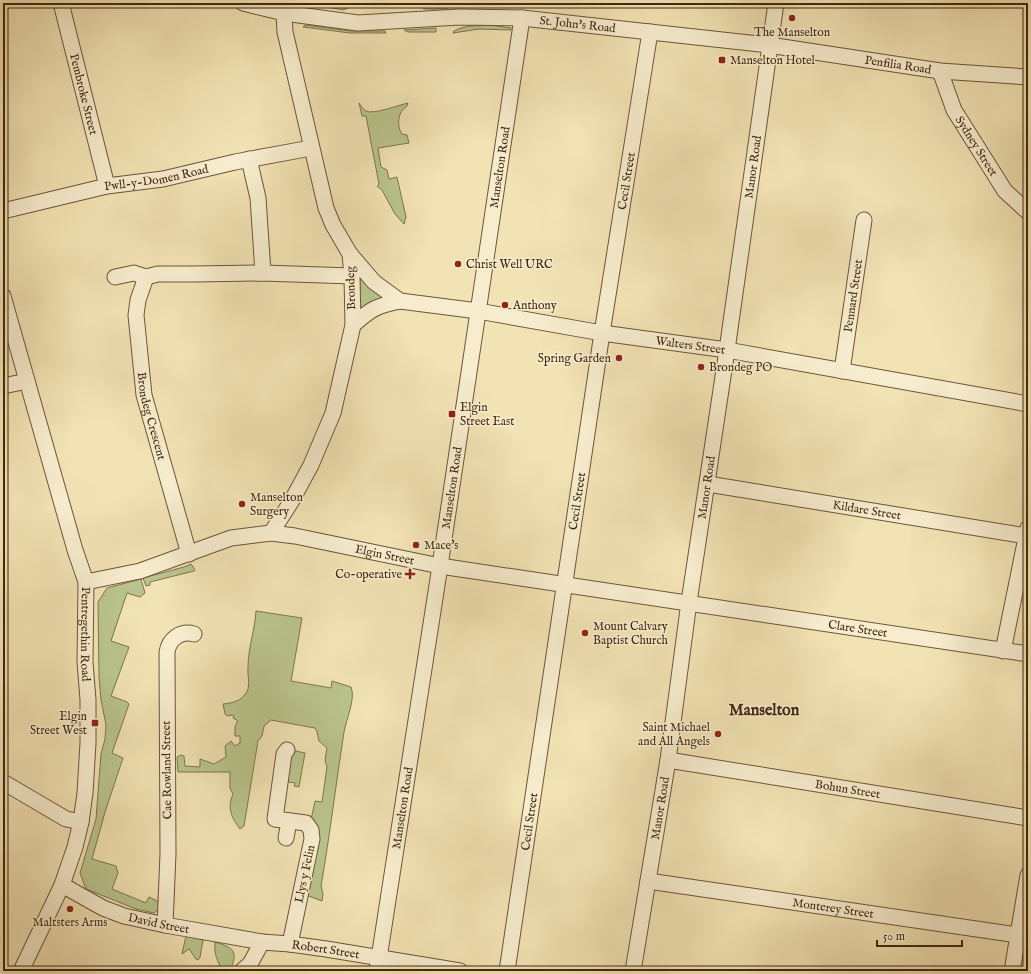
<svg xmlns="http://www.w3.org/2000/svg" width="1031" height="974" font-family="'IM FELL English',serif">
  <rect width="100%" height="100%" fill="#f2e3b4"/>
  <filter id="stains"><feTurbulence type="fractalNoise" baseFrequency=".005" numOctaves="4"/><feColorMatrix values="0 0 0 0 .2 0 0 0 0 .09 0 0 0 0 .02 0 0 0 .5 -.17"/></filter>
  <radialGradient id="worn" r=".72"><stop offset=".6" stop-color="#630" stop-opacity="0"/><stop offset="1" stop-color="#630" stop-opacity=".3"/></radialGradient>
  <path fill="#bac48d" stroke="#7e754e" d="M320,3H348V8L343,10L315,5Z
    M452,3L447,9H424L420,4Z
    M305,25L351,31H385L386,33H350L303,27Z
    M490,25L511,28V30L479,29L453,33L454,31C464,25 478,26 490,25Z
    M436,28V32H408L404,30Z
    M359,103C361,106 363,109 366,111C373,115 399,105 408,103L407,106C398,111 396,126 402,134L407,135L409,143L378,148L381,167L387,170L389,179L397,177L406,217L404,224L395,214L382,190L377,186L379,184L366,116H362Z
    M360,277H362L383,297L362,309L359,308Z
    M191,564L195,570L194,571L150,582V585L146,586L143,578L184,567Z
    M141,579L145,593L140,597L127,593L111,641L129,647L111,696L127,702L129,704L112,753L123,758L105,812L92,859L116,866L118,873L112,889L146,903L149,897L161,903L158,910L154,913L136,909L86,889L80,873L96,819L101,754L105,739L106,725L101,700L99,677L98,602L107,588Z
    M256,611L302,618L291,681L331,688L332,681L351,687C356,698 346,720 344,732C336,783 330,835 321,886L323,894L322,901L306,895L311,820L315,801L322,802L327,767L325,760L327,748L319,741L317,732L315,728L271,720L264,726L262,736L258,741L244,826L240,829C231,817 227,808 233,794L230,788V772H178L177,757L181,755L184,756L185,766L200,767V759L214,764L226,757L225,746L231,741L235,746L240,743V736H235V726L238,721L233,718L234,716L232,715L227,716L225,714L223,704C234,703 244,700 248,689C250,681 247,674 248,667C248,648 255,630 256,611Z
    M296,751L305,753L299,787L294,786L295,783L283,781L291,752Z
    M188,935L203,940L200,957L198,960L196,959L189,949L182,954L186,936Z
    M215,942C235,948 238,952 230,971H223C217,961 214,954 215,942Z"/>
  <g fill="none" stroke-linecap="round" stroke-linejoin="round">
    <g stroke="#6d5538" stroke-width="17">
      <g id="minor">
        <path id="s1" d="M61,3L107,186"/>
        <path id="s2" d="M243,3L284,13L358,23L459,17L522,18L769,45L940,71L1028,77"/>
        <path id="s3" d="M940,71L954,110L1005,191L1028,212"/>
        <path d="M249,159L258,198L263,273"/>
        <path id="s4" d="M3,211L107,186L163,179L235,162L311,148"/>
        <path id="s5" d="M350,254L374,282L400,301L478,311L602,333L727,350L1028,404"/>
        <path d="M115,277L134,273L146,277L158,274H194L263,273L352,276"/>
        <path id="s6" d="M146,277L138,300L136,315L144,395L189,554"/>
        <path id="s7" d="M3,296L75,550L86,582L85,662L88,700V743L85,793L81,822L75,847L62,885L21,971"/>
        <path d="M353,325C371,309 376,306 400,301"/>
        <path id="s8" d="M842,371L864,220"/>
        <path d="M3,386L27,381"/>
        <path id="s9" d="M708,484L1026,536"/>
        <path d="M271,533L291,502L311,465L333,413L353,325L352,276L350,254L333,225L326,208L285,32L284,13"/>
        <path id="s10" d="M86,582L140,571L231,538L271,533L295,536L440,566L1028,654"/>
        <path d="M1003,651L1028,528"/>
        <path d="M287,750L284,754L275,819L306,823L311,830L312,839L290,944"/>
        <path id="s11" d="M668,760L1028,818"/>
        <path d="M3,782L66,819L81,822"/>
        <path d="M286,838L289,821"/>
        <path id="s12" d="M648,881L1018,935"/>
        <path id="s13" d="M62,885L103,908L124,916L165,925L262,942L290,944L326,949L460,971"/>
        <path d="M165,925L168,854L167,652C169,639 181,630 194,634"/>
        <path d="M242,971L250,964L262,942"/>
        <path id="s14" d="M377,971L440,566L522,18"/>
        <path id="s15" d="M507,971L602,333L650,32"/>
        <path id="s16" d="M633,971L668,760L689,602L727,350L776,3"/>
        <path d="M1012,971L1028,875"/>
      </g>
    </g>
    <use href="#minor" stroke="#f7edce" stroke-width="15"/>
  </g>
  <g fill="#8f2418" stroke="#f7edce" stroke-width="1.5">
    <circle cx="792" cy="18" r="4"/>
    <rect x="718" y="56" width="8" height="8" rx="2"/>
    <circle cx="458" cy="264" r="4"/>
    <circle cx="505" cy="305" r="4"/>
    <circle cx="619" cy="358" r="4"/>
    <circle cx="701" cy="367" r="4"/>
    <rect x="448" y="410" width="8" height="8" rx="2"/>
    <circle cx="242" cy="504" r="4"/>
    <circle cx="416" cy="545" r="4"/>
    <path d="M408 568h4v4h4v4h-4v4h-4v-4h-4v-4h4z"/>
    <circle cx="585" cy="633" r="4"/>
    <rect x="91" y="719" width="8" height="8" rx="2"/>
    <circle cx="718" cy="734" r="4"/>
    <circle cx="70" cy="909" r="4"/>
  </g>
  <g text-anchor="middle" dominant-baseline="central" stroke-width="3" stroke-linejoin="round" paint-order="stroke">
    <g font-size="12" fill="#41260f" stroke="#f7edce">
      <text stroke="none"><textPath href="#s2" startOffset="337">St. John's Road</textPath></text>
      <text stroke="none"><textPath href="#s2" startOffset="660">Penfilia Road</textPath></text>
      <text stroke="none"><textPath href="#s1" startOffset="94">Pembroke Street</textPath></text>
      <text stroke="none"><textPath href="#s3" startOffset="84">Sydney Street</textPath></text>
      <text stroke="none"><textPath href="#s16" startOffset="813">Manor Road</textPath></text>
      <text stroke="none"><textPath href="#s14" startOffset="813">Manselton Road</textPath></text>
      <text stroke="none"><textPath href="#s4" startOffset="157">Pwll-y-Domen Road</textPath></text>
      <text stroke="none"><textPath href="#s15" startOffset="799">Cecil Street</textPath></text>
      <text transform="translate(351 288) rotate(-92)">Brondeg</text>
      <text stroke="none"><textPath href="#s8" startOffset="76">Pennard Street</textPath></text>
      <text stroke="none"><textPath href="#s5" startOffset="363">Walters Street</textPath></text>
      <text stroke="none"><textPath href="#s6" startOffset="142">Brondeg Crescent</textPath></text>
      <text stroke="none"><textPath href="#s16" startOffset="489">Manor Road</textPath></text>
      <text stroke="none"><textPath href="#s14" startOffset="489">Manselton Road</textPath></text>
      <text stroke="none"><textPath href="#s15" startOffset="475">Cecil Street</textPath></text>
      <text stroke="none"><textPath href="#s9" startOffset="161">Kildare Street</textPath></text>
      <text stroke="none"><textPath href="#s10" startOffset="308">Elgin Street</textPath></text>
      <text stroke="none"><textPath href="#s10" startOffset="787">Clare Street</textPath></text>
      <text stroke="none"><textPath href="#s7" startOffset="350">Pentregethin Road</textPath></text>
      <text transform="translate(167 770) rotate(-91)">Cae Rowland Street</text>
      <text stroke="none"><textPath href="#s11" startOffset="182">Bohun Street</textPath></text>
      <text stroke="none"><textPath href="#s14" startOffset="165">Manselton Road</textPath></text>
      <text stroke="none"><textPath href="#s16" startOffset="165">Manor Road</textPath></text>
      <text stroke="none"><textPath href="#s15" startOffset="151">Cecil Street</textPath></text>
      <text transform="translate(305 874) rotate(-78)">Llys y Felin</text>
      <text stroke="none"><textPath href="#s12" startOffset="187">Monterey Street</textPath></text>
      <text stroke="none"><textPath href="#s13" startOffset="105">David Street</textPath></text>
      <text stroke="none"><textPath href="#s13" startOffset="274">Robert Street</textPath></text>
    </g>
    <g font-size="12" fill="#41260f" stroke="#f7edce" text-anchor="start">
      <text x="792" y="32" text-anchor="middle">The Manselton</text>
      <text x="730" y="60">Manselton Hotel</text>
      <text x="466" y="264">Christ Well URC</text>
      <text x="513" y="305">Anthony</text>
      <text x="611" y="358" text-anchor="end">Spring Garden</text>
      <text x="709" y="367">Brondeg PO</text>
      <text x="460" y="407">Elgin<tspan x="460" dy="14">Street East</tspan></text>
      <text x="250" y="497">Manselton<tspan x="250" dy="14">Surgery</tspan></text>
      <text x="424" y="545">Mace's</text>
      <text x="402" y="574" text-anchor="end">Co-operative</text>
      <text x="593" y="626">Mount Calvary<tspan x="593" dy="14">Baptist Church</tspan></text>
      <text x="87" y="716" text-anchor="end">Elgin<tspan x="87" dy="14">Street West</tspan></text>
      <text x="710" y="727" text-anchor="end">Saint Michael<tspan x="710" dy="14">and All Angels</tspan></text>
      <text x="70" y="922" text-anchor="middle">Maltsters Arms</text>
    </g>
    <g font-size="16" font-weight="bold" fill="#41260f" stroke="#f7edce">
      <text x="764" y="711">Manselton</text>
    </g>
  </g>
  <rect width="1031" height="974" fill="none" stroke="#f2e3b4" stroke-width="16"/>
  <rect x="4" y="4" width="1023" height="966" fill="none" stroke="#41260f" stroke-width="2"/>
  <rect x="8" y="8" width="1015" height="958" fill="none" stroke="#41260f"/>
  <path d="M877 940v6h85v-6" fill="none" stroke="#41260f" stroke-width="2"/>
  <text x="883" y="940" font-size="12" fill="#41260f" stroke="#f7edce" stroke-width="3" paint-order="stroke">50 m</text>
  <rect width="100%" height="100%" filter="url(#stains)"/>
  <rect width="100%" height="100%" fill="url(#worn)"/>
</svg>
